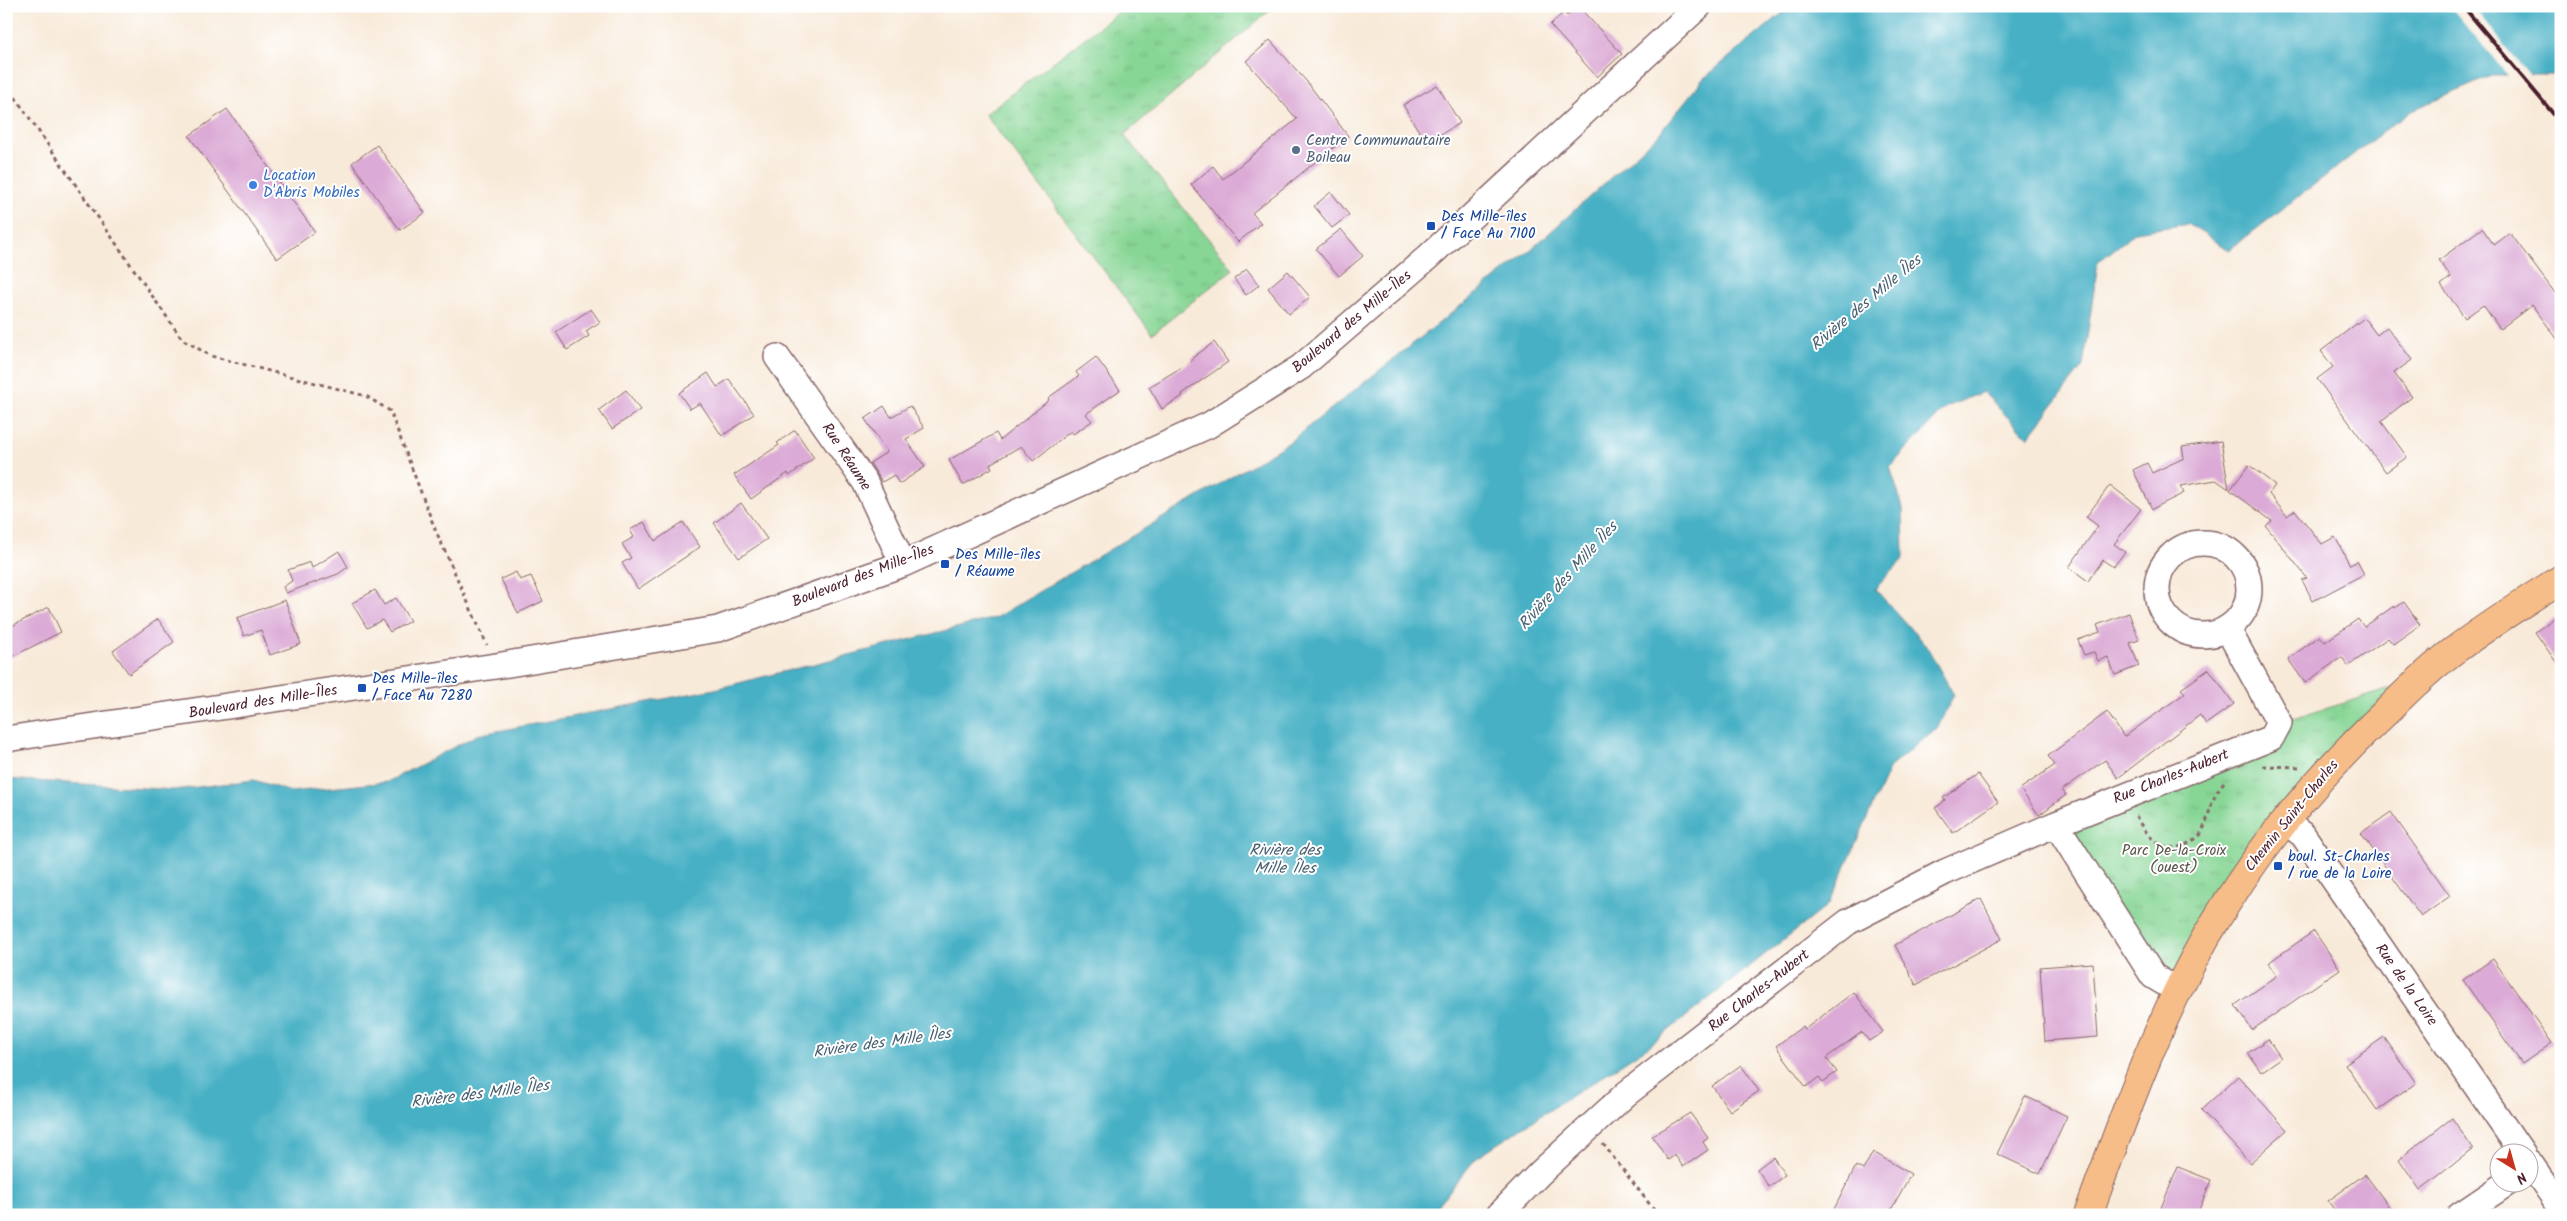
<svg xmlns="http://www.w3.org/2000/svg" width="2567" height="1221" font-family="Kalam,sans-serif">
  <defs>
    <pattern id="park-tufts" width="24" height="20" patternUnits="userSpaceOnUse" patternTransform="scale(1.25)"><rect width="24" height="20" fill="#87d695"/><path d="M3 7l-1-3M5 7V3M7 7l1-3M15 17l-1-3M17 17v-4M19 17l1-3" fill="none" stroke="#76b781"/></pattern>
  </defs>
  <rect width="100%" height="100%" fill="#fff"/>
  <filter id="ink" filterUnits="userSpaceOnUse"><feTurbulence type="fractalNoise" baseFrequency=".02" numOctaves="2"/><feDisplacementMap in="SourceGraphic" scale="10" xChannelSelector="R" yChannelSelector="G"/><feConvolveMatrix kernelMatrix="1 2 1 2 8 2 1 2 1" color-interpolation-filters="sRGB"/></filter>
  <filter id="wash" filterUnits="userSpaceOnUse"><feTurbulence type="fractalNoise" baseFrequency=".0096" numOctaves="4" result="noise"/><feDisplacementMap in="SourceGraphic" scale="20" xChannelSelector="R" yChannelSelector="G"/><feGaussianBlur stdDeviation="1.12" result="paint"/><feColorMatrix in="noise" values="0 0 0 0 0 0 0 0 0 0 0 0 0 0 0 0 0 1.4 0 .05"/><feComposite in="paint" operator="in"/></filter>
  <g filter="url(#wash)">
    <rect width="100%" height="100%" fill="#f8ead9"/>
    <path fill="url(#park-tufts)" stroke="#687a60" d="M1127,6H1264L1269,11L1124,135L1233,269L1152,334L985,114Z
      M2429,677L2335,764L2178,991L2056,824L2279,723Z"/>
    <path fill="#46b0c5" stroke="#486878" d="M1791,6H2561V75H2494L2410,111L2229,250L2188,224L2136,232L2098,262L2083,366L2028,438L1983,392L1946,407L1890,467L1903,508L1904,558L1875,589L1927,647L1954,695L1937,728L1890,767L1829,904L1649,1046L1477,1157L1430,1215H6V779L174,790L254,780L291,792L387,782L477,735L715,689L995,618L1288,443L1527,253L1658,135L1703,79Z"/>
    <path fill="#f8ead9" d="M2450,6H2472L2532,78H2510Z"/>
    <g id="blocks">
      <path fill="#dbaad6" d="M1578,6L1622,54L1597,77L1550,25L1564,12L1567,16Z
        M1270,40L1307,82L1348,136L1252,213L1261,223L1238,242L1191,185L1213,166L1223,179L1297,119L1246,61Z
        M1437,85L1460,123L1426,143L1403,105Z
        M227,109L315,232L277,259L189,136Z
        M377,145L425,213L400,230L352,163Z
        M1331,192L1349,215L1332,228L1314,206Z
        M2482,228L2494,245L2510,233L2561,301V344L2532,305L2500,329L2483,305L2465,318L2441,285L2451,277L2439,260Z
        M1341,229L1363,256L1339,276L1316,249Z
        M1247,269L1259,285L1246,295L1234,279Z
        M1288,271L1310,297L1289,314L1268,288Z
        M591,309L600,322L586,331L589,336L567,350L556,332Z
        M2364,318L2377,335L2387,327L2412,360L2394,373L2412,397L2381,421L2407,457L2386,472L2317,379L2333,367L2321,351Z
        M1214,342L1228,362L1182,394L1183,396L1162,409L1149,387L1192,361L1191,359Z
        M1096,357L1120,390L1086,414L1092,421L1073,434L1071,431L1033,461L1021,446L990,464L992,468L963,485L949,460L996,433L1000,440L1049,400L1048,398L1079,376L1076,372Z
        M708,373L717,387L729,379L754,414L722,436L700,403L690,409L679,393Z
        M626,390L640,410L612,429L599,410Z
        M884,406L891,417L910,406L924,428L906,439L925,467L899,484L894,475L882,482L870,463L887,452L865,419Z
        M795,430L814,458L789,476L788,473L751,499L734,475L779,445L777,443Z
        M2221,441L2229,489L2216,480L2180,486L2184,493L2152,509L2133,470L2147,463L2152,473L2184,458L2182,447Z
        M2249,465L2275,485L2269,494L2287,516L2295,510L2322,544L2335,537L2350,565L2357,561L2364,574L2313,601L2302,580L2307,578L2266,526L2272,521L2230,490Z
        M2110,485L2141,509L2114,544L2125,552L2113,567L2103,560L2088,581L2069,567L2098,526L2086,517Z
        M741,503L767,539L739,558L714,523Z
        M644,522L655,541L683,522L700,547L638,589L622,563L631,558L622,544L634,537L630,530Z
        M339,551L348,567L338,574L286,593L283,587L292,581L288,570L310,562L312,568Z
        M516,572L520,580L531,576L543,601L518,613L501,579Z
        M375,590L384,605L396,598L410,621L390,632L382,620L367,628L352,603Z
        M285,600L301,644L270,655L261,630L244,636L237,618Z
        M2404,602L2420,625L2393,644L2388,638L2348,666L2342,657L2305,683L2288,659L2320,636L2325,642L2358,619L2364,627L2394,606L2395,608Z
        M49,607L61,632L6,660V629Z
        M2129,613L2139,640L2130,643L2139,666L2115,675L2108,657L2098,661L2094,652L2084,655L2078,640L2100,632L2097,625Z
        M2561,613V669L2535,632Z
        M158,619L174,642L129,674L113,651Z
        M2209,669L2234,704L2206,724L2200,715L2118,778L2105,760L2062,790L2066,795L2039,815L2020,789L2055,765L2048,756L2107,712L2124,737L2185,693L2181,689Z
        M1978,774L1998,802L1953,833L1935,808L1945,801L1943,798Z
        M2391,812L2450,896L2421,917L2361,833Z
        M1981,899L2002,939L1916,985L1895,945Z
        M2314,931L2340,969L2252,1030L2235,1005L2277,976L2268,963Z
        M2493,959L2552,1043L2522,1064L2463,980Z
        M2093,963L2098,1037L2045,1041L2040,967Z
        M1854,992L1883,1032L1869,1041L1862,1032L1826,1058L1837,1072L1823,1082L1819,1077L1806,1087L1776,1046L1803,1026L1805,1029Z
        M2384,1037L2416,1083L2377,1110L2345,1064Z
        M2268,1039L2281,1058L2261,1072L2248,1053Z
        M1741,1065L1759,1091L1730,1111L1712,1086Z
        M2238,1076L2287,1130L2250,1163L2201,1110Z
        M2025,1096L2067,1116L2040,1174L1997,1154Z
        M1690,1113L1708,1138L1703,1142L1708,1150L1683,1167L1675,1155L1668,1160L1652,1136Z
        M2452,1118L2473,1149L2420,1190L2399,1159Z
        M1873,1152L1911,1174L1888,1215H1831L1856,1166L1863,1170Z
        M1773,1157L1785,1175L1769,1187L1757,1169Z
        M2178,1167L2211,1180L2197,1215H2158Z
        M2365,1174L2390,1208L2382,1215H2338L2328,1201Z"/>
    </g>
  </g>
  <g filter="url(#ink)">
    <use href="#blocks" fill-opacity="0" stroke="#876668" stroke-width="1"/>
    <g fill="none" stroke-linecap="round" stroke-linejoin="round">
      <g stroke="#876668" stroke-width="28">
        <path id="minor" d="M777,357L865,482L903,564
          M2157 589a46 46 0 1 1 92 0a46 46 0 1 1-92 0Z
          M6,739L496,666L718,629L903,564L1209,425L1301,367L1428,257L1699,6
          M2284,821L2303,835L2523,1154
          M2056,824L2153,976L2178,991
          M2530,1163L2561,1208
          M1499,1215L1540,1173L1626,1094L1848,922L1945,872L2056,824L2271,738L2279,723L2227,628
          M2460,1215L2506,1184"/>
      </g>
      <g stroke="#876668" stroke-width="30">
        <path id="major" d="M2088,1215C2122,1121 2156,1024 2206,937C2255,852 2317,776 2389,709C2409,689 2430,669 2452,652C2487,626 2524,602 2561,579"/>
      </g>
      <path stroke="#876668" stroke-width="3" stroke-dasharray="4 4" stroke-linecap="butt" d="M6,84L182,339L211,356L366,396L390,411L435,529L487,645
        M2263,766L2302,767
        M2136,816C2145,835 2164,856 2187,844C2191,841 2197,839 2200,835C2211,817 2208,801 2224,782
        M1603,1144L1658,1215"/>
      <use href="#minor" stroke="#fff" stroke-width="25"/>
      <use href="#major" stroke="#f7bd88" stroke-width="28"/>
      <path stroke="#4a1f2b" stroke-width="4" d="M2463,6L2561,123"/>
    </g>
  </g>
  <circle fill="#5c6f8a" stroke="#fff" stroke-width="2" cx="1296" cy="150" r="5"/>
  <circle fill="#3f7fe0" stroke="#fff" stroke-width="2" cx="253" cy="185" r="5"/>
  <g fill="#1a4fb4" stroke="#fff" stroke-width="2">
    <rect x="1426" y="221" width="10" height="10" rx="2.5"/>
    <rect x="940" y="559" width="10" height="10" rx="2.5"/>
    <rect x="357" y="683" width="10" height="10" rx="2.5"/>
    <rect x="2273" y="861" width="10" height="10" rx="2.5"/>
  </g>
  <g text-anchor="middle" dominant-baseline="central" stroke-width="4" stroke-linejoin="round" paint-order="stroke">
    <g font-size="15" fill="#4e5e75" stroke="#fff" text-anchor="start">
      <text x="1306" y="141">Centre Communautaire<tspan x="1306" dy="17">Boileau</tspan></text>
    </g>
    <g font-size="15" fill="#366cbe" stroke="#fff" text-anchor="start">
      <text x="263" y="176">Location<tspan x="263" dy="17">D'Abris Mobiles</tspan></text>
    </g>
    <g font-size="15" fill="#164399" stroke="#fff" text-anchor="start">
      <text x="1441" y="217">Des Mille-îles<tspan x="1441" dy="17">/ Face Au 7100</tspan></text>
      <text x="955" y="555">Des Mille-îles<tspan x="955" dy="17">/ Réaume</tspan></text>
      <text x="372" y="679">Des Mille-îles<tspan x="372" dy="17">/ Face Au 7280</tspan></text>
      <text x="2288" y="857">boul. St-Charles<tspan x="2288" dy="17">/ rue de la Loire</tspan></text>
    </g>
    <g font-size="15" fill="#4a1f2b" stroke="#fff">
      <text transform="translate(1352 322) rotate(-40)">Boulevard des Mille-Îles</text>
      <text transform="translate(846 457) rotate(57)">Rue Réaume</text>
      <text transform="translate(863 576) rotate(-21)">Boulevard des Mille-Îles</text>
      <text transform="translate(263 702) rotate(-9)">Boulevard des Mille-Îles</text>
      <text transform="translate(2171 777) rotate(-22)">Rue Charles-Aubert</text>
      <text transform="translate(2292 816) rotate(-51)">Chemin Saint-Charles</text>
      <text transform="translate(2406 985) rotate(55)">Rue de la Loire</text>
      <text transform="translate(1759 991) rotate(-38)">Rue Charles-Aubert</text>
    </g>
    <g font-size="15" fill="#5c564b" stroke="#fff">
      <text x="2174" y="851">Parc De-la-Croix<tspan x="2174" dy="17">(ouest)</tspan></text>
    </g>
    <g font-size="16" font-style="italic" fill="#486070" stroke="#fff">
      <text transform="translate(1866 303) rotate(-40)">Rivière des Mille Îles</text>
      <text transform="translate(1568 576) rotate(-48)">Rivière des Mille Îles</text>
      <text x="1285" y="850">Rivière des<tspan x="1285" dy="18">Mille Îles</tspan></text>
      <text transform="translate(882 1043) rotate(-8)">Rivière des Mille Îles</text>
      <text transform="translate(480 1094) rotate(-7)">Rivière des Mille Îles</text>
    </g>
  </g>
  <rect width="2567" height="1221" fill="none" stroke="#fff" stroke-width="25"/>
  <g transform="translate(2514 1168) rotate(143)"><circle r="24" fill="#ffffff" stroke="#b7a5aa"/>
  <path d="M0-4L9 19L0 12L-9 19Z" fill="#c8321e"/>
  <text y="-8" font-size="14" font-weight="bold" text-anchor="middle" fill="#4a1f2b">N</text>
  </g>
</svg>
